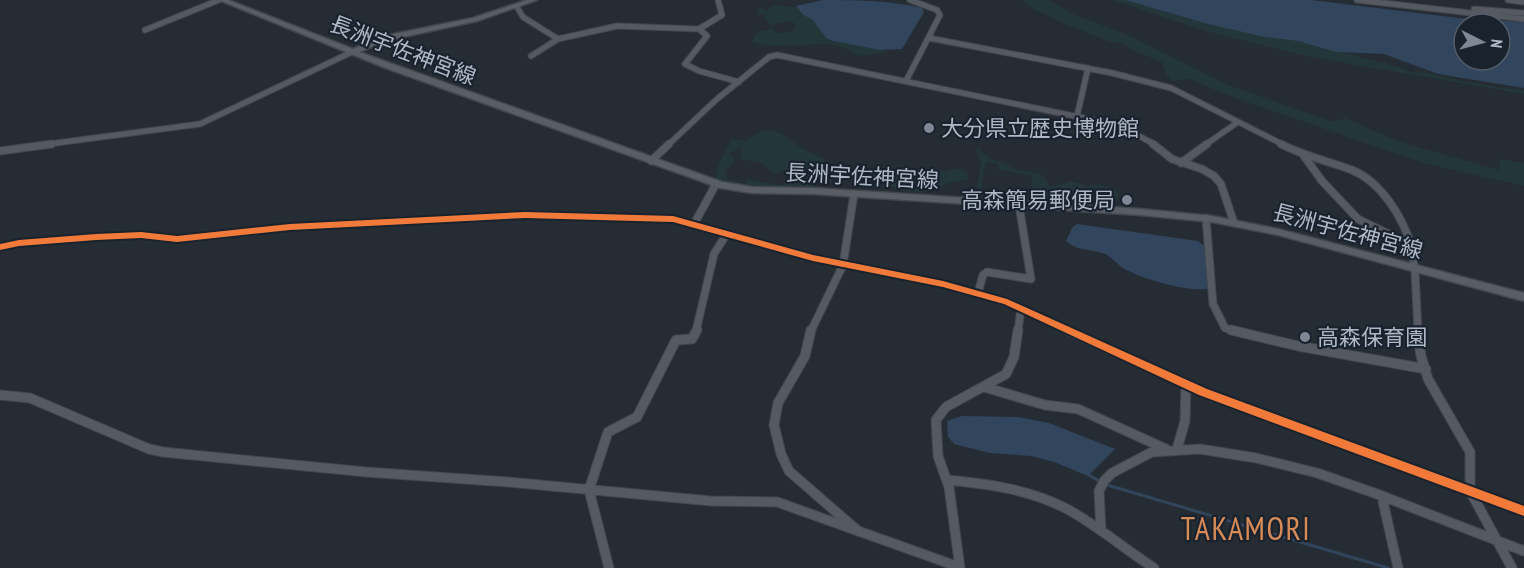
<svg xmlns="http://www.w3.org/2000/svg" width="1524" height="568" font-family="'PT Sans Narrow','Noto Sans JP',sans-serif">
  <rect width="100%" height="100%" fill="#262c33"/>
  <path fill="#233639" d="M1022,0H1049L1075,15L1128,35L1228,85L1333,122L1345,118L1400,142L1499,170L1500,159L1524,163V186L1426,164L1227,95L1190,79L1172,81L1166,74L1162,62L1139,53L1124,44L1108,41L1065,24L1035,10Z
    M1113,0H1125L1208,24L1298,41L1399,67L1410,72L1427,73L1467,82L1524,91V94L1310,57L1209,32Z
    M775,5L802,8L887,52L860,56L847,49L828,44L770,46L752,42L757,32L774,28V33L790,32L794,29L795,24L791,21L771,25L764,17L767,15H756L759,8L763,7L765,11Z
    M770,130C782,133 788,137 797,145C804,151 816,154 824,159L825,165L812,169H787L779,173H774L761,163L741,159V148L730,153L735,161L726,171V179L746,184L748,179L778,185L807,182L805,174L812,172L817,175L815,187L744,186L715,179L719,163L732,139L744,141L762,131Z
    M978,147C983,152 986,157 993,160C997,162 1002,162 1007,164C1009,165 1011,168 1014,169C1027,174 1048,168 1049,188L1071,181L1087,186L1100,184L1116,190L1119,196L1114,202L1106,203L1021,202L1017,200L1018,198L1031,197L1032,175L1000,170L998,169V164L986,162L981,189L977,188L981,163L976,151Z
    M851,166L880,172L929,168L940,169L945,172L954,168L967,172L968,180L949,183L924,192L902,191L878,180L840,172L839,168Z"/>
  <path fill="#31455d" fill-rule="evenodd" d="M823,0C856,0 889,0 922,8L924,12L902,49L881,50L833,41L826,38L812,19L803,15L796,6Z
    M1125,0H1311L1459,18L1524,22V88L1438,74L1384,54L1336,52L1298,41L1265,37L1208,24ZM1464,24H1500V60H1464Z
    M1077,224L1198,241L1204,246L1209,288C1192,294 1139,278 1123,268C1117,264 1112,257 1105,254C1092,249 1076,251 1066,241L1072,228Z
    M962,416L1018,417L1049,423L1115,449L1088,476L1054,462L1031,456L990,453L954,444L948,437L947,421Z"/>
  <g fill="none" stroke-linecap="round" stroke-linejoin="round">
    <path stroke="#31455d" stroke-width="3" d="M1089,475L1099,481
      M1104,484L1388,568"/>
    <g stroke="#42474c" stroke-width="7">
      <path id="street-far2" d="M1357,0L1524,19
        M1508,0L1524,2
        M517,7L523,17L558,39
        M1474,9L1524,13
        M699,29L722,15L718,0
        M145,30L219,0
        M929,38L1112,73L1171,88L1284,145
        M531,56L558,39L617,26L699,29L707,36L685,64L699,71L739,82
        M906,81L940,15L937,10L910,0
        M1077,116L1088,68
        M41,145L200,124L352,52
        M668,145L717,99L769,57L777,55L1118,125L1156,145
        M1205,145L1238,122"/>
    </g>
    <g stroke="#42474c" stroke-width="9">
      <path id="street-far1" d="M1153,144L1172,159L1202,169L1214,176L1221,184L1234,223
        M1281,144C1304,156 1328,161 1352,170C1381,182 1402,216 1411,245
        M0,151L52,144
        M1304,156L1322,181L1358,219L1411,245L1415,272L1418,331
        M651,161L669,144
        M1181,163L1207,144
        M1206,218L1213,304L1225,328L1237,331
        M694,224L716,184
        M0,247L19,243L96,237L141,235L177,239L290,227L525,215L673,219L813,258L943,284L1007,302L1070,331
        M978,293L983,275L987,272L1031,279L1019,205
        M696,331L714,254L726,235
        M811,331L843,265L854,194
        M1018,331L1021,308"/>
    </g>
    <g stroke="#42474c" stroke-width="11">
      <path id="street" d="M811,330L805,356L778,403L774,425L781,454L789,471L858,531
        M1067,330L1203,392L1524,511
        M1231,330L1298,346L1426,369
        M1417,330L1421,356L1428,379L1470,452V491L1512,568
        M984,387L1045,405L1078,409L1166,449
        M0,395L30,398L149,449L163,452L366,472L508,482L711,501L777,502L959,567
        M1177,449L1185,421L1186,385
        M948,480C990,484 1032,490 1069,510C1099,527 1125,549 1154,568
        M1382,497L1398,568
        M1101,531L1099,491L1104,481L1112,473L1152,452L1200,449L1256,458L1317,473L1377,494L1524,551
        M609,568L589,490L608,432L637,417L676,340L692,339L697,330
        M960,568L949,487L938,456L936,420L946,407L1006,374L1014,357L1018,330"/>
    </g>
    <g stroke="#42474c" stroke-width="3">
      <path id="secondary" d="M219,0H228L353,49L384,36L473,18L527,0H537L477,21L389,40L359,52L722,182L752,187L813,188L1140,209L1212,216L1278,229L1524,293V301L1278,235L1212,222L1140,215L813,194L752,193L720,188L383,67Z"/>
    </g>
    <use href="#street-far2" stroke="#555a62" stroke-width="5"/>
    <use href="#street-far1" stroke="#555a62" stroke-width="7"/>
    <use href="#street" stroke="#555a62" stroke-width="9"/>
    <use href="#secondary" fill="#595e66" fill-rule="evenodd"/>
    <g stroke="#19222d" stroke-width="4">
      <path id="cycleway" d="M525,212L673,216L813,255L943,281L1007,299L1207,389L1524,506V516L1199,395L1004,304L943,287L813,261L673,222L525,218L290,230L177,242L141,238L96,240L19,246L0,250V244L19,240L96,234L141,232L177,236L290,224Z"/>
    </g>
    <use href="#cycleway" fill="#f17a3a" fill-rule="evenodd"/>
  </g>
  <g fill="#7e8793" stroke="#19222d" stroke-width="2">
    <circle cx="929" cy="128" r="6"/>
    <circle cx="1127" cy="200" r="6"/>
    <circle cx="1305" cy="337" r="6"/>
  </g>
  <g text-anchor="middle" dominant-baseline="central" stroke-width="4.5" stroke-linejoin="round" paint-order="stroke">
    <g font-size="22" fill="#aeb8c6" stroke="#19222d">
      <text transform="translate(403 50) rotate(21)">長洲宇佐神宮線</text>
      <text transform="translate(862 176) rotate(3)">長洲宇佐神宮線</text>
      <text transform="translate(1348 231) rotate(15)">長洲宇佐神宮線</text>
    </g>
    <g font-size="22" fill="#aeb8c6" stroke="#19222d" text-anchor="start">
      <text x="941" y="128">大分県立歴史博物館</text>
      <text x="1115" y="200" text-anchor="end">高森簡易郵便局</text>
      <text x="1317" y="337">高森保育園</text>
    </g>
    <g font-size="32" letter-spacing="1.5" fill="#d78b57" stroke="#19222d">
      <text x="1246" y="528">TAKAMORI</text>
    </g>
  </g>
  <g transform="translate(1482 42) rotate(96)"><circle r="28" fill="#19222d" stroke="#555e6a" stroke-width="1.5"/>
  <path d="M0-4.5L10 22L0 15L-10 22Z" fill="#7e8793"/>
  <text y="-9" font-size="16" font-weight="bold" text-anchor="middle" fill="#aeb8c6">N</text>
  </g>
</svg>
